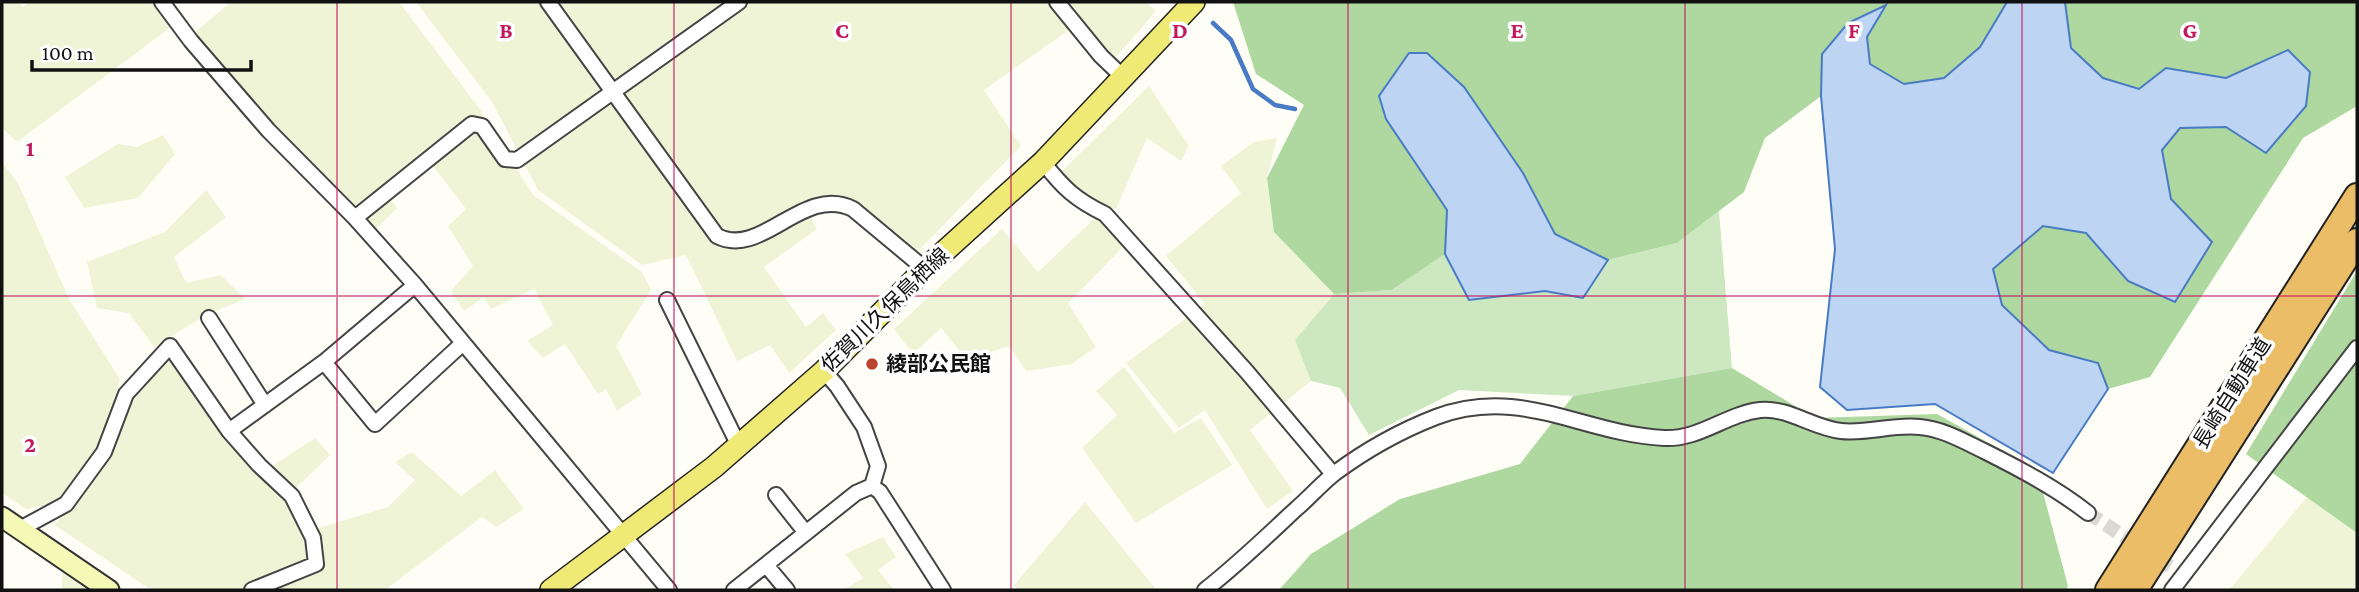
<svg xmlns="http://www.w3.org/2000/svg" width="2359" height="592" font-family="'Crimson Pro','Noto Sans JP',serif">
  <rect width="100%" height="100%" fill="#fefef6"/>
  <path fill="#f0f4d6" d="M2,2H18L23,7L30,2H151L171,27L17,142L2,128Z
    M231,2H399L479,108L533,195L642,272L651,290L616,346L642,394L617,411L606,389L598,394L565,344L543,358L527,341L553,325L534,289L491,309L484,297L464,311L451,291L473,266L448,226L466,209L423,153L381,186L397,208L375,230L267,122L195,32Z
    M416,2H1146L1156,11L1112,62L1079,23L984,90L1021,146L913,256L842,197L802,202L817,229L764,267L806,327L823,313L836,330L789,373L770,345L737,361L686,255L642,265L538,190L492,102Z
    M1149,86L1189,146L1181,161L1147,138L1116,209L1083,197L1061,172Z
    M163,135L175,154L138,198L84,208L65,177L118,144L137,147Z
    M1277,138L1267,178L1274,232L1334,294L1295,340L1311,381L1250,430L1293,491L1267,509L1205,410L1179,428L1126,363L1205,304L1166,256L1241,193L1221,166L1254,142Z
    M2,162L18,183L69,299L120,379L100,451L59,503L26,509L2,493Z
    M206,190L226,217L174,257L186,283L221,275L245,299L208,314L154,347L129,313L97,308L87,262L165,232Z
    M1096,217L1124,246L1068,303L1096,347L1072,364L1026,371L1009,346L967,360L941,328L913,354L894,329L1002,229L1038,272Z
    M168,357L257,476L315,438L330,455L286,498L302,533L388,507L415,480L395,462L412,452L461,496L495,470L524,509L496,527L482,517L385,590H151L55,525L112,453L131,404Z
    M1124,367L1174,433L1201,418L1232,465L1136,523L1082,448L1117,415L1096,391Z
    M2307,497L2357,533V590H2229Z
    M1085,502L1155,588L1152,590H1018L1014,585Z
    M883,537L896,557L878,570L894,590H844L863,578L845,554Z
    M62,568L94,590H62Z"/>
  <path fill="#cde8c0" d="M1719,211L1732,368L1573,396L1459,390L1369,435L1340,388L1311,381L1295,340L1334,294L1392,290L1445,254L1469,300L1545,291L1583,297L1608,260L1677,243Z"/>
  <path fill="#aed8a0" d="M1233,2H2007L1980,47L1944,78L1904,84L1870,64L1867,37L1885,6L1848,23L1822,54L1821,96L1765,138L1744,192L1677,243L1608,260L1555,234L1523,173L1464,87L1386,119L1447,210L1445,254L1392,290L1334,294L1274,232L1267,178L1304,105L1256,74Z
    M2065,2H2357V106L2303,138L2150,377L2108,389L2097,363L2049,350L2002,305L1992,269L2043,226L2086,233L2128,281L2212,242L2171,199L2162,150L2180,128L2226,127L2266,153L2288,50L2226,78L2166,68L2140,89L2103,78L2071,48Z
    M2357,271V533L2246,454Z
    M1732,368L1815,418L1937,414L2037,470L2068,586L2066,590H1279L1311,554L1400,499L1520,464L1573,396Z"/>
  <path fill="#bdd4f3" stroke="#497bc5" stroke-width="2" d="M2007,2H2065L2071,48L2103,78L2139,89L2166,68L2226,78L2288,50L2310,72L2306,106L2266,153L2226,127L2180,128L2162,150L2171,199L2212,242L2175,302L2128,281L2086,233L2043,226L1993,269L2002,305L2049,350L2098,363L2108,389L2053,473L1935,404L1847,410L1820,387L1835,249L1821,96L1822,54L1848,23L1886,5L1867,37L1870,64L1904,84L1944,78L1980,47Z
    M1409,53H1427L1464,87L1523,173L1555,234L1608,260L1583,298L1545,291L1469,300L1445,254L1447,210L1386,119L1379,96Z"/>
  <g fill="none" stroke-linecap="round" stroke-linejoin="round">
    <path stroke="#497bc5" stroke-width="4.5" d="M1213,23L1231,40L1253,89L1275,105L1295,109"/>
    <path stroke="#dadad4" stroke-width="14" stroke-dasharray="14 7" stroke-linecap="butt" d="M2088,513L2183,575"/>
    <g stroke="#444" stroke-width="18">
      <path id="minor" d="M162,2L191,41L268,130L355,218L415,285L669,590
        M548,2L717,236C762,259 803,184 853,209L925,269
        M1057,2L1101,56L1124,78
        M1043,162C1063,188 1076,200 1105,214L1247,372L1333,474
        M355,218L472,124L482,126L505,159L517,160L739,2
        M667,300L739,446
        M209,318L265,405
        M324,362L375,424L463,343
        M824,371L837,386L864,427L878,466L872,486L880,492L943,590
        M229,431L324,362L415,285
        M776,495L806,533
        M20,529L66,504L104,452L126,394L170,346L229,431L259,465L292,496L313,538L316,564L252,590
        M766,565L787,590
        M734,590L856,493L872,486
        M1205,590C1237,565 1266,537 1296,509C1309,498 1321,484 1335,473C1366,450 1400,431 1436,417C1520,385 1583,434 1664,438C1699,440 1726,414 1760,410C1788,407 1813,428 1841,431C1867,434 1893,424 1920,427C1943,429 1963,441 1984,451C2020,469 2056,488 2088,513
        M2172,590L2357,348"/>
    </g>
    <g stroke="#333" stroke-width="23">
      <path id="secondary" d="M2,517L109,590"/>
    </g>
    <g stroke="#222" stroke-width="24">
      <path id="primary" d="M551,590L714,467L824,371L925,269L1043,162L1194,2"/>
    </g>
    <g stroke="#222" stroke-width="28">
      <path id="motorway" d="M2108,590L2357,196
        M2135,590L2357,241"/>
    </g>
    <use href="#minor" stroke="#fff" stroke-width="14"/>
    <use href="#secondary" stroke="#f4fab5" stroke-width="19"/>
    <use href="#primary" stroke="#efe975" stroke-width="21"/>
    <use href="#motorway" stroke="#ebbd67" stroke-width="24"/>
  </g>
  <path fill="none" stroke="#c2185b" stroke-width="2" stroke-opacity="0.55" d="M337,2V590M674,2V590M1011,2V590M1348,2V590M1685,2V590M2022,2V590M2,296H2357"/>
  <circle fill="#b94531" stroke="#fff" stroke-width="2.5" cx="872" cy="364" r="7"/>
  <g text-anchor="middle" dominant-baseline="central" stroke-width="7" stroke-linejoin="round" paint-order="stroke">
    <g font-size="21" fill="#111" stroke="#fff">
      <text transform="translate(885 310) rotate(-44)">佐賀川久保鳥栖線</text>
      <text transform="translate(2232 393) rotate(-58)">長崎自動車道</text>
    </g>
    <g font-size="21" font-weight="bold" fill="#111" stroke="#fff" text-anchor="start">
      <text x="886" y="364">綾部公民館</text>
    </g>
  </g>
  <g font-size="23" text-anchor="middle" font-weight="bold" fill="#c2185b" stroke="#fff" stroke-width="7" stroke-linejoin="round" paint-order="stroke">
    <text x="506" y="38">B</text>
    <text x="842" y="38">C</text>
    <text x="1180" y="38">D</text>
    <text x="1517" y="38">E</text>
    <text x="1854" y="38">F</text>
    <text x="2190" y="38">G</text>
    <text x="30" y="156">1</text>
    <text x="30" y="452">2</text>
  </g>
  <rect width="2359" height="592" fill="none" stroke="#111111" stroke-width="7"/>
  <path d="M32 60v10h219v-10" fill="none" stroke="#111111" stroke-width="3.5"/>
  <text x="42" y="60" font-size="21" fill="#111111" stroke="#ffffff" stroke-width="5" paint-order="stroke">100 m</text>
</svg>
